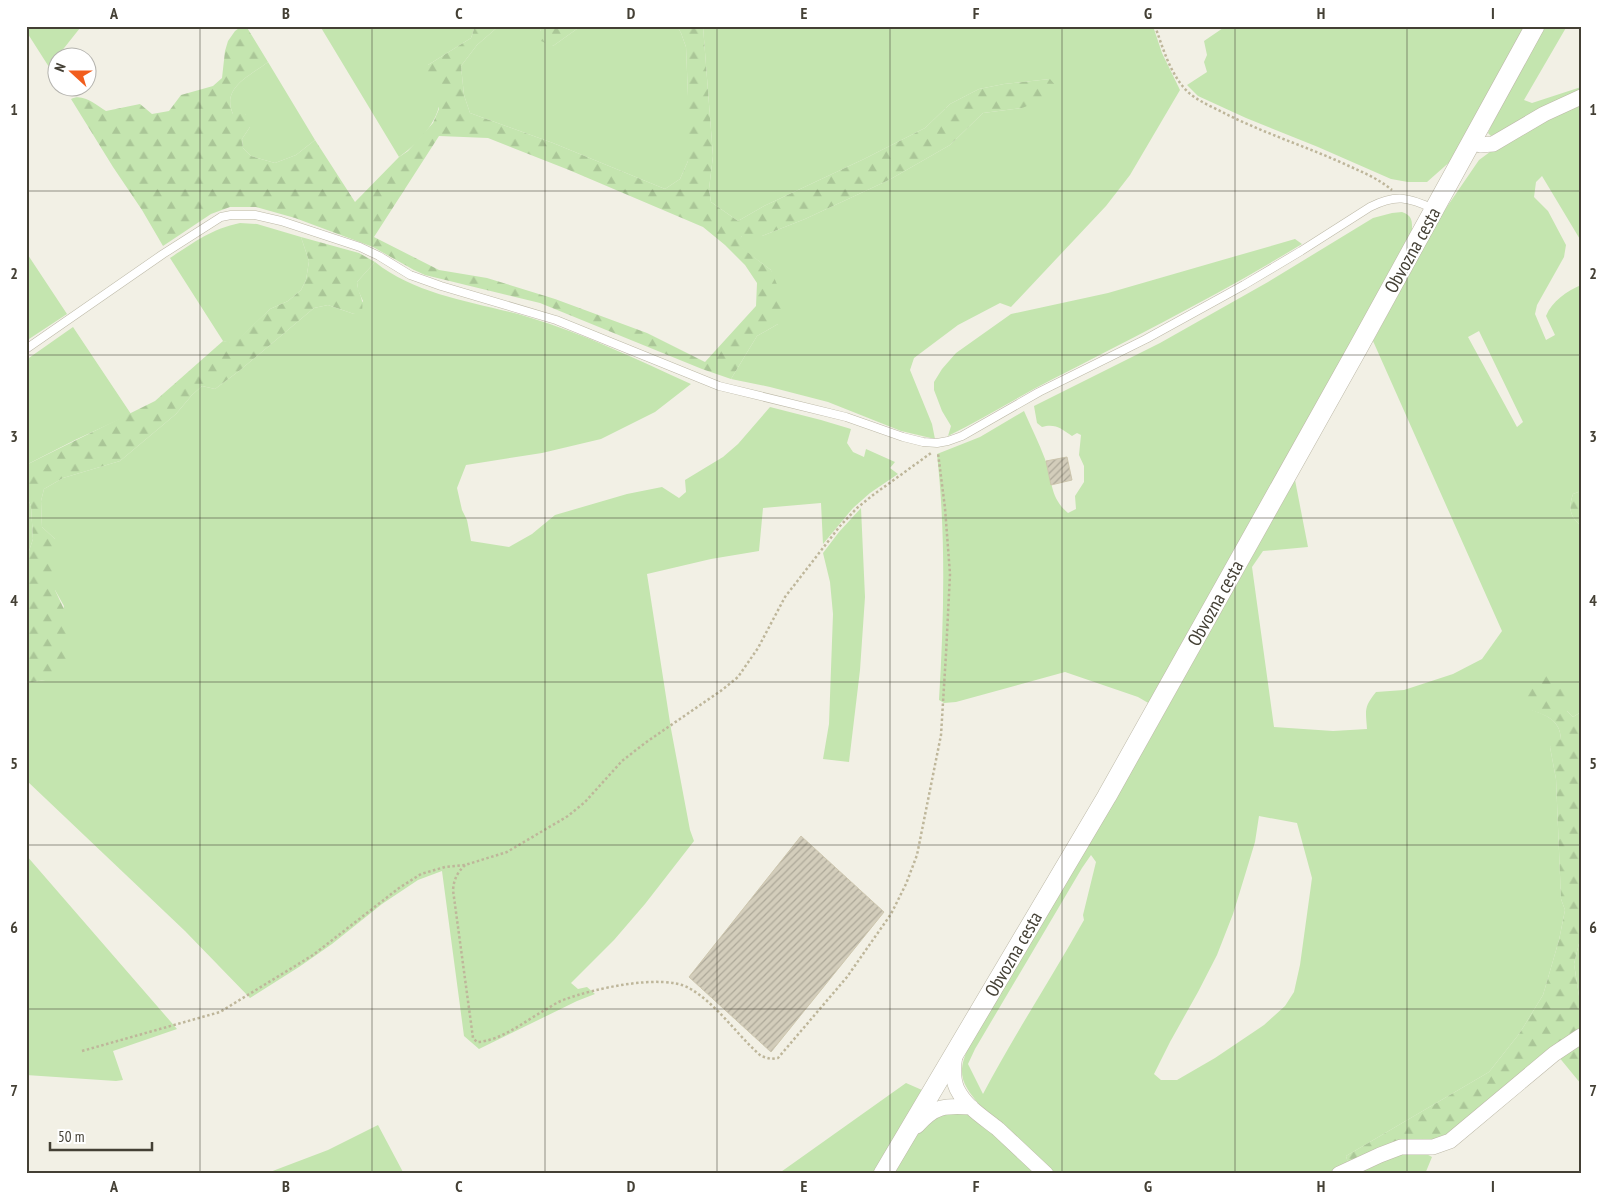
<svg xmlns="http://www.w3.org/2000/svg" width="1607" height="1200" font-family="'PT Sans Narrow',sans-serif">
  <defs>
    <pattern id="forest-firs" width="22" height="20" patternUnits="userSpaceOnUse" patternTransform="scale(1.25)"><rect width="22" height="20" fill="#c4e5af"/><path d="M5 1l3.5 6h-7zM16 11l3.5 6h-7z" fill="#aac697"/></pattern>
    <pattern id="building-hatch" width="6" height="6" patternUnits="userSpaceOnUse" patternTransform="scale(1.25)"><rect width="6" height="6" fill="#d3cdbb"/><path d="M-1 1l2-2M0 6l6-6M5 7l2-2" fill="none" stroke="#ada899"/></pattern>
  </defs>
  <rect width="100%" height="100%" fill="#f2f0e5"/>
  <path fill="#c4e5af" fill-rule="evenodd" d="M26,26H85L80,28L49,67L26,31Z
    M320,26H475L471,38L428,65C431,73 436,82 439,90C446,115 417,145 399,157Z
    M499,26H543L540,31L553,46L581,26H677L681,33L686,47L688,96V161L680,179L665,189L553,143L470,113L464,95L461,66L477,45Z
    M703,26H1153L1162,53L1180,90L1130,175L1106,206L1011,307L1000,303L958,325L914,358L910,370L932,424L935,439L901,431L828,402L770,387L731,379L757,336L778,324L771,270L741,248L738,241L742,236H762L805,219L889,180L950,145L983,113L1022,108L1050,79L1004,84L979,89L950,104L925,128L864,159L764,206L738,221L711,202L709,189L713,156Z
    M1226,26H1526L1453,159L1427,182H1408L1391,179L1318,147L1246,118L1198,96L1187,85L1207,72L1204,62L1207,55L1204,41Z
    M1545,26H1567L1524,100L1532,103L1581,87V93L1491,136L1488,133L1491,126Z
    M268,62L315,140L296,155L275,163L251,156L243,148L242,139L250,127L245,114H233C221,87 250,76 268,62Z
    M1581,100V241L1542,176L1536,182L1534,197L1548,211L1566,245L1564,257L1537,305L1535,314L1546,340L1555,335L1546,316C1552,301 1567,291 1581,285V491L1573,494C1568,509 1570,516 1581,526V712L1573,717L1567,711V686L1526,708C1543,714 1560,718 1561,739L1550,747L1556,779L1561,899L1565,910L1559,940L1543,995L1519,1034L1489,1072L1346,1156L1348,1163L1327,1174H1054C1033,1154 969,1104 963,1079C960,1068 964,1058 968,1048L1146,746L1295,480L1308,547L1263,551L1252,567L1274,727L1333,731L1367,729C1366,711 1363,708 1376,692L1404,690L1453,674L1482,659L1502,631L1373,341L1442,214L1479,160L1513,135ZM1479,331L1523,422L1517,427L1468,337ZM1259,816L1297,823L1312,878L1300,965L1294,992L1285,1006L1264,1025L1215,1058L1177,1080H1161L1154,1074L1170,1042L1198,992L1217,955L1233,914L1245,875L1255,842ZM1091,855L1096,862L1083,915L1084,920C1051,979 1014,1035 983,1094L968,1064L975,1049L1082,868Z
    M1402,212C1413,216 1412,221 1412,232L1150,704L1138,697L1065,672L956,702L944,703L939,700C944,617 946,536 937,454L980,437L1024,411C1031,427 1039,443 1045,459C1053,480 1049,497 1068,513L1076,509L1075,496L1084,482V466L1079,455L1081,435L1077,433L1072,436C1062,429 1055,423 1042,427L1037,423L1034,406L1160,343L1268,282L1373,218L1392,213Z
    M240,223L257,224L301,237L309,261L306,280L301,290L288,301L270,309L234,344L223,341L170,258C193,243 211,229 240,223Z
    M1295,239L1302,244C1220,294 1136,336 1051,380C1016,398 983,419 948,436L951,426L942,411L934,390V382L942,369L956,353L1011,314L1108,293Z
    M26,252L67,314L26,341Z
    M375,262C417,296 477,302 528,317C585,334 638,360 691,384L655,412L601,439L542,453L466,465L457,488L462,510L467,520L471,541L509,547L532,534L555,515L627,494L662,487L679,498L686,492L685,480L723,457L738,444L770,407L821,420L851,429L847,443L853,452L864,457L866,449L895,462L890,468L898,474L870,493L853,508L823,544L821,503L763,508L759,551L711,559L647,574L671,729L690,830L694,841L645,904L614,940L571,983L578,989L587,987L595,994L577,1001L479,1049L464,1036L442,871L418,880L382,904L332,944L299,967L250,998L185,931L26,780V683L45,680L64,606L55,590V539L42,527L41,501L44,489L63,478L120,461L176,414L192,395L202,386L215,389L239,371L314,308L328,305L354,314L363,301L358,290L357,282Z
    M73,327L131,414L75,440L26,465V360Z
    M26,495L31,506L33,539L26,560Z
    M861,508L865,597L860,670L849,762L823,759L829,724L833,614L830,582L823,553L839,532Z
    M26,855L177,1029L113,1051L123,1080L116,1081L26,1075Z
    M1581,935V1000L1579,996L1574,964Z
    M906,1083L922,1090L873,1174H778Z
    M963,1112L973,1116L1040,1174H892C902,1157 923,1117 942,1113C949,1112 956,1112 963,1112Z
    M378,1125L404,1174H238L270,1172L328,1150Z
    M1406,1150H1419L1432,1157L1425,1174H1349Z"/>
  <path fill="url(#forest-firs)" fill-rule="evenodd" d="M242,26H246L268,62C250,76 221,87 233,114H245L250,118V127L242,139L243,148L251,156L275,163L296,155L315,140L355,202L399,157L408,151L433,123L439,109V92L426,83L425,72L428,65L471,38L475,26H499L477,45L461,66L464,95L470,113L553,143L665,189L680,179L688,161V96L686,47L681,33L677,26H703L713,156L709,189L711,202L738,221L764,206L864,159L925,128L950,104L979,89L1004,84L1050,79L1056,86L1052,96L1022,108L983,113L950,145L889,180L805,219L762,236H742L739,241L742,248L771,270L783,299L778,324L757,336L731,379L702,369L540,303L425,275L414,270L373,247L295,218L256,207H230L211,214L163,246L142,210L113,167L71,99C83,93 96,105 106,111L140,104L152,114L169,111L181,95L213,86L222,78L225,51L228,41L235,31ZM439,136L488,138L569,170L703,227L725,245L745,265L757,283L756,306L705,362L647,333L555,299L487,278L439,270L374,237Z
    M543,26H581L553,46L541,41L540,31Z
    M301,237L359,253L375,262L357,282C358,295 364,296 362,311L354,314L328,305L314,308L239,371L215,389L202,386L192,395L176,414L120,461L63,478L44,489L41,501L42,527L55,539V590L69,620L70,648L65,669L45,680L26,683V560L33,539L31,506L26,495V465L155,401L223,341L234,343L270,309L288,301L301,290L306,280L309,261Z
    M1581,491V526C1570,516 1568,509 1573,494Z
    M1550,673L1559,674L1567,686V711L1573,717L1581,712V935L1574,964L1579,996L1581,1000V1031L1449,1137L1348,1163L1346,1156L1489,1072L1519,1034L1543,995L1559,940L1565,910L1561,899L1556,779L1550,747L1553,742L1561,739C1560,718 1543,714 1526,709L1522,699C1528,686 1537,679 1550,673Z
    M1581,1041V1084L1558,1056Z"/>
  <path fill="url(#building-hatch)" stroke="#cdc6ae" d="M1067,457L1072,480L1051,485L1046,461Z
    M801,836L884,912L771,1052L689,977Z"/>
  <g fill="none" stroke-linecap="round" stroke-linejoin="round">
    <g stroke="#bdb9a8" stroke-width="9">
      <path id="service" d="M26,349L163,254L221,217L231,215H255L281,221L360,247L379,256L410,275L441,286L556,320L719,386L846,417L903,437L923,442L937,443L948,441L962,436L1039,392L1146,339L1244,285L1301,251L1370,207C1396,194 1408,197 1434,209"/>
    </g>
    <g stroke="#bdb9a8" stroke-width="16">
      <path id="minor" d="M1472,140L1480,145L1493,144L1544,114L1581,97
        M955,1055C953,1067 952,1078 957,1089C966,1107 983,1117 998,1129C1014,1144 1030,1159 1046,1174
        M917,1126C934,1106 945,1105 971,1107
        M1339,1174L1380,1155L1401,1147H1433L1450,1141L1554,1054L1581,1036"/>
    </g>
    <g stroke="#bdb9a8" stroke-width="20">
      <path id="tertiary" d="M883,1174L1107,796L1358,348L1535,26"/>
    </g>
    <path stroke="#beb69a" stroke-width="2.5" stroke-dasharray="2.5 2.5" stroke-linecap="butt" d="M1155,26C1163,48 1170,74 1187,91C1197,101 1213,107 1226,114C1262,132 1301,145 1338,161C1357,170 1375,176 1392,190
      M465,865C457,873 454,879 453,890L473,1038L477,1042C501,1041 525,1021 545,1010C552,1006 559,1001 566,999C593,989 662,973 689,988C717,1004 736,1034 761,1056L771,1059L778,1058L847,977L891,914L906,884L917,855L941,735L946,654L950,574L945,508L938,453
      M82,1051L220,1012L313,955L399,888L421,874L445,867L465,865L507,852L568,816L585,802L622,761L645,743L722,690L738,677L758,648L785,597L840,526L857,508L873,495L931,453"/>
    <use href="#service" stroke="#fff" stroke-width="8"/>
    <use href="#minor" stroke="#fff" stroke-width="15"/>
    <use href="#tertiary" stroke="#fff" stroke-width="19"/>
  </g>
  <path fill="none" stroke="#444035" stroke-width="1" stroke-opacity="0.55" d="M200,26V1174M372,26V1174M545,26V1174M717,26V1174M890,26V1174M1062,26V1174M1235,26V1174M1407,26V1174M26,191H1581M26,355H1581M26,518H1581M26,682H1581M26,845H1581M26,1009H1581"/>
  <g text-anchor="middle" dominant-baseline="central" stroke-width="4" stroke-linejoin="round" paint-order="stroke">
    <g font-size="19" fill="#444035" stroke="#fff">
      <text transform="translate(1412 250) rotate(-61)">Obvozna cesta</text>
      <text transform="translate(1215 603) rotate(-61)">Obvozna cesta</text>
      <text transform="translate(1013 954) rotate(-60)">Obvozna cesta</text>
    </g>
  </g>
  <rect width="1607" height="1200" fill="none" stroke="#ffffff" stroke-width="55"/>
  <g transform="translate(72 72) rotate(291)"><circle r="24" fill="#ffffff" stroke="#b4b3ae"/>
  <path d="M0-4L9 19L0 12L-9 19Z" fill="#f15d1d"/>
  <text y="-8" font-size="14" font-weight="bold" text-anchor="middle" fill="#444035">N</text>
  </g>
  <path d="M50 1142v8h102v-8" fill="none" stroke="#444035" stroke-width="2.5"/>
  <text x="58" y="1142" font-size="15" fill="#444035" stroke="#ffffff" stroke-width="4" paint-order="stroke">50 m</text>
  <rect x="28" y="28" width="1552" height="1144" fill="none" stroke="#444035" stroke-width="2"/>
  <g font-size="16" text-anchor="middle" font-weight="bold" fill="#444035">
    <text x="114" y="19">A</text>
    <text x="286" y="19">B</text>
    <text x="459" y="19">C</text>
    <text x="631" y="19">D</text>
    <text x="804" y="19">E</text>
    <text x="976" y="19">F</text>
    <text x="1148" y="19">G</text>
    <text x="1321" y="19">H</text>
    <text x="1493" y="19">I</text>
    <text x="14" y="115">1</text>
    <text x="1593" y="115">1</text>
    <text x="14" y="279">2</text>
    <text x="1593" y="279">2</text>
    <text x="14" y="442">3</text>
    <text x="1593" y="442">3</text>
    <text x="14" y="606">4</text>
    <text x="1593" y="606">4</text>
    <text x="14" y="769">5</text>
    <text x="1593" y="769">5</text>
    <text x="14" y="933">6</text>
    <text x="1593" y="933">6</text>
    <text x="14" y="1096">7</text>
    <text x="1593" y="1096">7</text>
    <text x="114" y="1192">A</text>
    <text x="286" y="1192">B</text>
    <text x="459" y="1192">C</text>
    <text x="631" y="1192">D</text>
    <text x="804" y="1192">E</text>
    <text x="976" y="1192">F</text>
    <text x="1148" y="1192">G</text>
    <text x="1321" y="1192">H</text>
    <text x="1493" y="1192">I</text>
  </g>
</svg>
